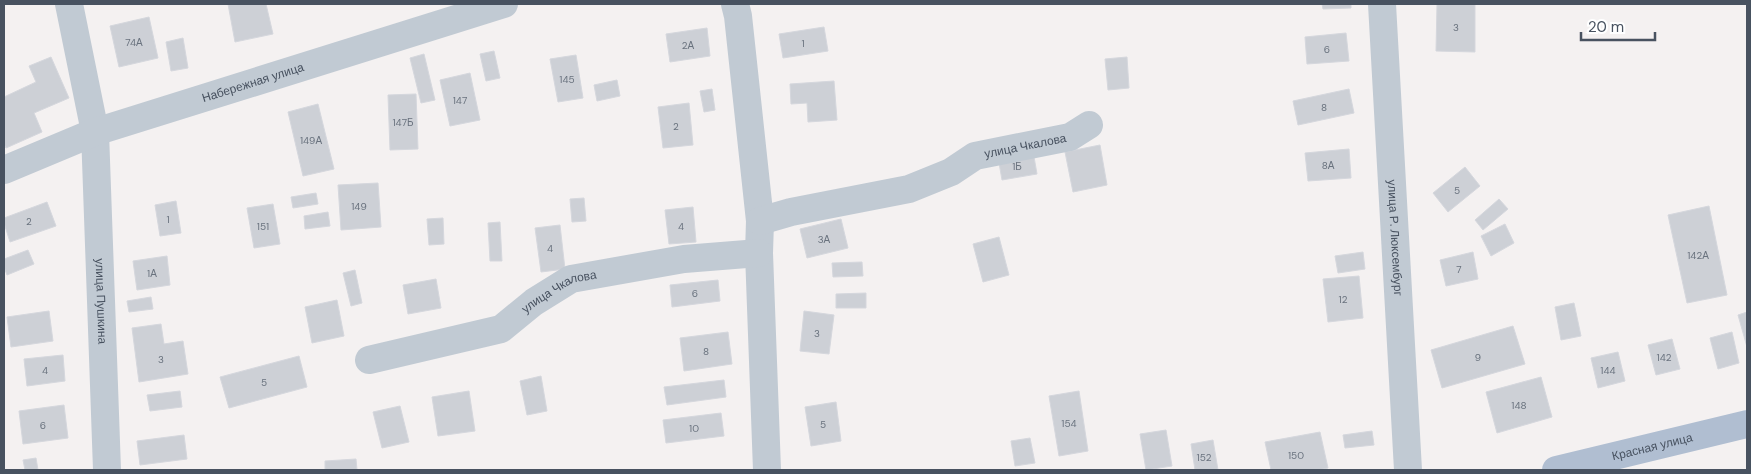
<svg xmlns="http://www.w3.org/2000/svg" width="1751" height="474" font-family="'DM Sans',sans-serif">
  <rect width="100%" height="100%" fill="#f4f1f1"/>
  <path fill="#cdd0d6" stroke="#d5d7dd" d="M228,4H266L273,34L235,42Z
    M1322,4H1351V8L1323,9Z
    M1437,4H1475V52L1436,51Z
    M149,17L158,58L119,67L110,26Z
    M824,27L828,51L783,58L779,34Z
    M707,28L710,56L670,62L666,34Z
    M1346,33L1349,61L1307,64L1305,37Z
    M183,38L188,68L171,71L166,42Z
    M494,51L500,78L486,81L480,54Z
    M424,54L435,100L421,103L410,58Z
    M576,55L583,98L558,102L550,59Z
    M51,57L69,98L34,113L42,132L6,148L4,144V97L36,82L29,66Z
    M1127,57L1129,88L1108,90L1105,59Z
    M470,73L480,120L450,126L440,80Z
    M617,80L620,96L597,101L594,85Z
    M834,81L837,120L808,122L807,103L791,104L790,84Z
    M712,89L715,110L704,112L700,91Z
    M1349,89L1354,113L1298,125L1293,101Z
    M416,94L418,149L390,150L388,95Z
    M689,103L693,145L663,148L658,107Z
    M318,104L334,169L303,176L288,112Z
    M1100,145L1107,185L1073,192L1065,152Z
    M1349,149L1351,178L1308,181L1305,153Z
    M1033,151L1037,174L1002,180L998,157Z
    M1465,167L1480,186L1448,212L1433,193Z
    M378,183L381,227L341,230L338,185Z
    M316,193L318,204L293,208L291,197Z
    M584,198L586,221L572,222L570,199Z
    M1499,199L1508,209L1483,230L1475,220Z
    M176,201L181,233L160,236L155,205Z
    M47,202L56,226L10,242L4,223V218Z
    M273,204L280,244L254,248L247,208Z
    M1709,206L1727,295L1687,303L1668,215Z
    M693,207L696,242L669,244L665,210Z
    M328,212L330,226L305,229L304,216Z
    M443,218L444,244L429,245L427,219Z
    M841,219L848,248L807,258L800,229Z
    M500,222L502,261H490L488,223Z
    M1505,224L1514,243L1491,256L1481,236Z
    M560,225L565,269L541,272L535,228Z
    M999,237L1009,275L983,282L973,244Z
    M28,250L34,264L7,275L4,267V259Z
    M1363,252L1365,269L1338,273L1335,256Z
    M1473,252L1478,279L1446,286L1440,260Z
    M167,256L170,285L137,290L133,261Z
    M862,262L863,276L833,277L832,263Z
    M355,270L362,303L351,306L343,273Z
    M1359,276L1363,318L1328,322L1323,279Z
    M436,279L441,308L408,314L403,285Z
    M718,280L720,301L672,307L670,285Z
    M866,293V308H836V294Z
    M151,297L153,309L129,312L127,301Z
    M337,300L344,336L312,343L305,307Z
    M1574,303L1581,336L1561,340L1555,307Z
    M49,311L53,341L11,347L7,317Z
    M804,311L834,315L829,354L800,351Z
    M1747,312V347L1738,315Z
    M161,324L164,344L183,341L188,374L139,382L132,328Z
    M1513,326L1525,364L1442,388L1431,350Z
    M728,332L732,364L684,371L680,338Z
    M1732,332L1739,363L1718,369L1710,338Z
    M1672,339L1680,369L1656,375L1648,345Z
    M1618,352L1625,381L1598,388L1591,358Z
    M63,355L65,381L27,386L24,359Z
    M299,356L307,387L229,408L220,377Z
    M541,376L547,411L527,415L520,381Z
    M1541,377L1552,417L1497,433L1486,392Z
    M724,380L726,397L667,405L664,387Z
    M180,391L182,407L150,411L147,395Z
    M469,391L475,431L438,436L432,397Z
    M1079,391L1088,451L1059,456L1049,396Z
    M836,402L841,441L811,446L805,407Z
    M64,405L68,438L23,444L19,411Z
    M400,406L409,442L382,448L373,412Z
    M721,413L724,436L666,443L663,420Z
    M1166,430L1172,466L1146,470L1140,434Z
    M1372,431L1374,445L1345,448L1343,435Z
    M1320,432L1328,468L1318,470H1271L1265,442Z
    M184,435L187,459L140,465L137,441Z
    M1030,438L1035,463L1015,466L1011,441Z
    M1213,440L1218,470H1195L1191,444Z
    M36,458L38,470H25L23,460Z
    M356,459L357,470H325V461Z"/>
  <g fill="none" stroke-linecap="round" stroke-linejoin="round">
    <g stroke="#c1cad3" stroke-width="28">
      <path id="s1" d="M69,4L95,132L107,470"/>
      <path d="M735,4L738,16L760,221L759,253L767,470"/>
      <path id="s2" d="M1382,4L1408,470"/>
      <path id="s3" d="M4,170L95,132L504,4"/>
      <path id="s4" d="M760,221L791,212L909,189L951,172L975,156L1070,137L1089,125"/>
      <path id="s5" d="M369,360L501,329L534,302L571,279L684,259L759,253"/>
    </g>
    <path stroke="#b0bed1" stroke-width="28" id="s6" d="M1556,470L1747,424"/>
  </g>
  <g text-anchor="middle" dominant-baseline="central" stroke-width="5" stroke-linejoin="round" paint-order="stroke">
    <g font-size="10" fill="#69727e">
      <text x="1456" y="27">3</text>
      <text x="134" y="42">74А</text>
      <text x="803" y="43">1</text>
      <text x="688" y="45">2А</text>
      <text x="1327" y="49">6</text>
      <text x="567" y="79">145</text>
      <text x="460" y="100">147</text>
      <text x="1324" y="107">8</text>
      <text x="403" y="122">147Б</text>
      <text x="676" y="126">2</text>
      <text x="311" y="140">149А</text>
      <text x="1328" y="165">8А</text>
      <text x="1017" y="166">1Б</text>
      <text x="1457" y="190">5</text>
      <text x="359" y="206">149</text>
      <text x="168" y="219">1</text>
      <text x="29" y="221">2</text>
      <text x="263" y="226">151</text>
      <text x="681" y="226">4</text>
      <text x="824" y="239">3А</text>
      <text x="550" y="248">4</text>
      <text x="1698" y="255">142А</text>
      <text x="1459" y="269">7</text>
      <text x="152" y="273">1А</text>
      <text x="695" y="293">6</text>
      <text x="1343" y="299">12</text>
      <text x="817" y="333">3</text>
      <text x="706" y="351">8</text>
      <text x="1478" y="357">9</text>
      <text x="1664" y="357">142</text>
      <text x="161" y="359">3</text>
      <text x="45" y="370">4</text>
      <text x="1608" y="370">144</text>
      <text x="264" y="382">5</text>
      <text x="1519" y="405">148</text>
      <text x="1069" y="423">154</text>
      <text x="823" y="424">5</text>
      <text x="43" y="425">6</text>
      <text x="694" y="428">10</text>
      <text x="1296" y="455">150</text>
      <text x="1204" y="457">152</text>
    </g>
    <g font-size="12" fill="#485260" stroke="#fff">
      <text stroke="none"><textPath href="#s3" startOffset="264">Набережная улица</textPath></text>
      <text stroke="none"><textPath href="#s4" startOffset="278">улица Чкалова</textPath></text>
      <text stroke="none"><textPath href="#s2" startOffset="234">улица Р. Люксембург</textPath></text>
      <text stroke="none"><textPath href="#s5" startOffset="206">улица Чкалова</textPath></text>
      <text stroke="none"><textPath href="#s1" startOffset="300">улица Пушкина</textPath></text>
      <text stroke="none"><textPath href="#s6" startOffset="99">Красная улица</textPath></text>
    </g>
  </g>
  <rect width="1751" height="474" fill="none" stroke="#485260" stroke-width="10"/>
  <path d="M1581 32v8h74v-8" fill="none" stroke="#485260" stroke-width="2.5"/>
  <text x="1588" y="32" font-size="15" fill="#485260" stroke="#ffffff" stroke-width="4" paint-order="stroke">20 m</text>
</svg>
